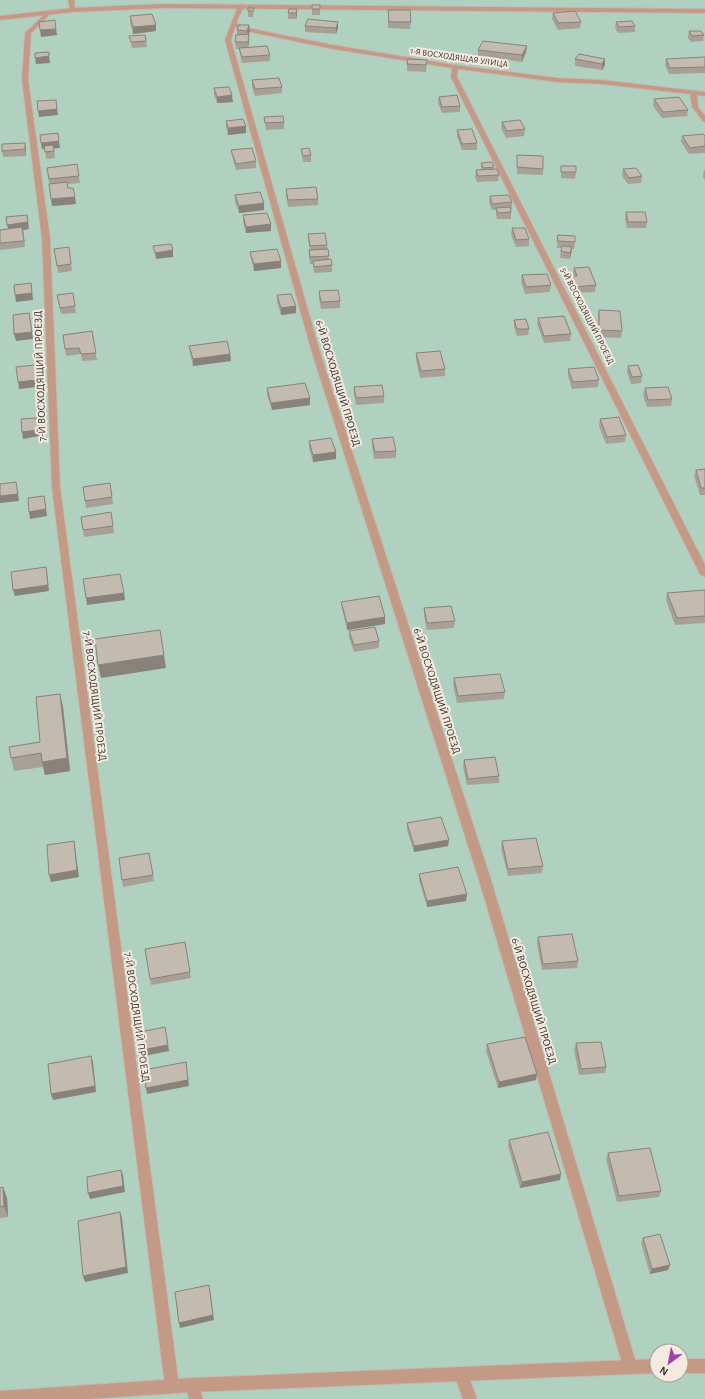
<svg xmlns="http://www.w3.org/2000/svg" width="705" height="1399" font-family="'Alegreya Sans',sans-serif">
  <rect width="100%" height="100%" fill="#e7ddd3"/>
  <path fill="#b0d0c0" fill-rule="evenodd" d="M0,0H705V1399H0ZM657,1351H681V1375H657Z"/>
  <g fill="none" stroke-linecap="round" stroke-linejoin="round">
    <g stroke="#c4bbb2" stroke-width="2">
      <path id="service" d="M68,0H74L75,11L70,10Z
        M241,4L244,6L236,23L248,28L333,45L455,65L557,78L601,80L705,92V96L697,95L698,107L705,116V122L703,121L692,107L690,94L601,84L557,82L458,69L457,77L705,565V577L700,574L451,77L452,68L333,49L246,31L235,27L231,40L319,349L491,880L637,1366L635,1371L630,1373L625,1371L623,1366L479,880L311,349L225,40L238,6Z
        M47,12L50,14L31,33L28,80L50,238L60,487L179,1386L177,1391L172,1393L167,1391L165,1386L52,487L42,238L22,80L25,33Z
        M461,1367L466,1369L477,1399H463L454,1374L456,1369Z
        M192,1378L197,1380L203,1399H189L185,1385L187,1380Z"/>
    </g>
    <g stroke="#c4bbb2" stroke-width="2">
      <path id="minor" d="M163,4L705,9V13L163,8L73,12L0,20V16L73,8Z
        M657,1359V1373L192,1392L90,1399H0V1391L192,1378Z
        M681,1359H705V1373H681Z"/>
    </g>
    <use href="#service" fill="#c29a86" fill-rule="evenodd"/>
    <use href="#minor" fill="#c29a86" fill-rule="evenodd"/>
  </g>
  <path fill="#a8a097" d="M312,5H320V15H312Z
    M254,8L253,17H248V11Z
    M297,9V15L296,19H288V13Z
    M388,10L411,22L410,29L388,28Z
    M553,13L581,22L580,28L558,30L552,19Z
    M130,16L156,31L133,34L130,22Z
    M616,22L635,26V32L618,33L615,28Z
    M249,25L250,31L248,34L249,41L248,47L270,55V61L242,63L240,54L239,49H236L235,42L237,35V30Z
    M305,26L338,28L336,34L305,32Z
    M689,31L704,35L703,41L691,42L688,38Z
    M129,36L146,41L147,47L132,48Z
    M527,46L526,52L522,62L478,56V50Z
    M579,54L605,65L602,70L575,66V59Z
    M705,58V73L669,74L665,65L666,59Z
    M427,60L426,72L407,71V64Z
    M252,80L282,87V93L255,96L252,87Z
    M214,88L233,102L217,103L214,95Z
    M439,97L460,106V112L442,113L438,103Z
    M654,99L688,110L687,116L662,118L653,106Z
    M264,117L284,122V129L266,130Z
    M226,121L246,126V133L228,135L226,127Z
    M502,122L525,129L524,136L506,138L501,128Z
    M457,130L477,143V150H462L457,136Z
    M40,135L60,148H54L55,158L46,159L45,149H42Z
    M682,136H705V153L689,154L681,142Z
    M26,149V156L3,157L2,151Z
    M301,149L311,155V162H303L302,155Z
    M231,150L256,161V168L236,170L232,156Z
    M517,155L543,169V175L517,174Z
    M481,163L494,167V169L499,175L498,181L477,182L475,177L476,170H481Z
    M77,164L80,183L67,184L68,188L76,204L52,206L47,168Z
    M561,166L576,172L575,179L561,178Z
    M623,169L642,176L641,183L628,184L622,176Z
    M704,170H705V180L703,177Z
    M286,189L318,199V205L288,207L286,195Z
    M235,195L264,210L239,213L235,202Z
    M490,196L512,202V209H510L511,212V219H497L496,215V210H492L489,203Z
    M626,212L647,222L646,228H627L625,219Z
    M243,215L271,231L246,233L243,222Z
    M512,228L529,239V246L516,247L511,235Z
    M29,229L23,230L25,247L0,250V230Z
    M308,234L327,245L329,260L332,265V272L314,273L313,264H310L309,257V250H310L308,240Z
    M558,235L575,242L574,249H572L570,259L560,258L561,248H557Z
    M69,247L72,271L58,273L54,249Z
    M250,252L281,261V268L254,271L251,259Z
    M574,268L596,285L595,292L574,293L570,283L571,276H574L573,275Z
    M522,275L551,285L550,292L525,294L521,282Z
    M319,291L340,301V308L321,309L319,298Z
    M73,293L76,313L61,314L57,295Z
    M277,295L296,306V313L281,315L277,302Z
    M599,310L622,331L621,338L598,337V317Z
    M538,318L571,334L570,341L544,343L537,324Z
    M514,320L529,329L528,335L517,336L514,327Z
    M92,331L97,360L82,361L81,354L66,356L63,335Z
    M189,346L230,354L231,361L193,366L190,353Z
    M416,353L445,369V376L420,378L416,360Z
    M628,366L642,376L641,383L631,384L627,372Z
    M568,369L599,380L598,387L572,389L568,376Z
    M354,387L384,396V403L356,405L354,394Z
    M267,388L310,405L272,410L267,395Z
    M645,388L672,399L671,406L647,407L643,395Z
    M600,419L626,435L625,442L606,444L599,426Z
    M372,439L396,451V458L374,459L372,446Z
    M309,441L336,452V459L313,462L309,448Z
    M705,469V495H700L694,476L696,470Z
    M110,483L113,504L86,508L83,487Z
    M111,512L114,533L84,537L81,517Z
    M705,590V623L675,625L666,600L667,593Z
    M341,602L385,617V624L347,630L342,609Z
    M424,608L455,621L454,628L427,630L424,615Z
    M349,631L379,641V648L354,652L349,638Z
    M454,678L505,692L504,699L457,703L453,685Z
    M60,694L63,707L70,771L45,775L43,767L14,771L11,758L40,742Z
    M464,760L499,776V783L467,785L463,767Z
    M407,823L449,840L448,846L414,852L407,830Z
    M502,841L543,866L542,873L508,876L501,848Z
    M149,853L154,881L123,887L122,880Z
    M419,874L466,901L427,907L419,880Z
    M538,937L578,961L577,968L542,970L537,943Z
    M185,942L191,978L151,985L145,949Z
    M576,1043L606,1067L605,1073L579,1075L574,1050Z
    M487,1044L537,1074L536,1080L498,1088L486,1051Z
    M509,1140L560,1180L520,1188L508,1146Z
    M608,1153L661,1191L659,1197L617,1202L606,1159Z
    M3,1187L7,1198L8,1217L0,1218V1188Z
    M643,1238L670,1265L668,1270L650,1274L641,1243Z"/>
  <path fill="#88827b" d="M297,9V15L296,19V13Z
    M338,22V28L336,34V28Z
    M156,25V31L133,34V27Z
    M249,25L250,31L248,37L247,31Z
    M56,29L57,35L41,37L40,30Z
    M249,34V41L248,49V42Z
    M527,46L526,52L522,62V55Z
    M49,56L50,63L36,64L35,58Z
    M605,59V65L602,70V64Z
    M232,95L233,102L217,103V97Z
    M57,109L58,115L39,117L38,111Z
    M246,126V133L228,135V128Z
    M59,141L60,148L42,149L41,143Z
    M25,143L26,149V156L25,149Z
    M75,197L76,204L52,206L51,199Z
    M264,203V210L239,213V206Z
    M27,215L29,229L23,230L25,247L24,241L9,231L7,225Z
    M271,224V231L246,233V227Z
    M572,247L571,254L570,259V253Z
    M173,250V257L156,259L155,253Z
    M281,261V268L254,271V264Z
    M31,283L33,300L16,302L15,295Z
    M296,306V313L281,315V308Z
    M29,313L33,339L16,341L14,334Z
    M230,354L231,361L193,366V359Z
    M35,365L38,387L19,389L18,382Z
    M310,398V405L272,410L271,403Z
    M37,418L40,436L23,439L22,432Z
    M336,452V459L313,462V455Z
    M16,482L19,501L0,503V496Z
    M44,496L47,516L30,519L29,512Z
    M46,567L49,591L15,596L13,590Z
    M124,593L125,600L87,605L86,598Z
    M385,617V624L347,630V623Z
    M164,655L166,668L101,678L98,665Z
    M60,694L63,707L70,771L45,775L42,762Z
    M449,840L448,846L414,852V846Z
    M74,841L75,848L79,877L51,882L49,875Z
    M467,894L466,901L427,907V901Z
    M165,1027L169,1051L144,1056L142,1050Z
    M91,1056L93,1062L96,1092L53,1100L51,1094Z
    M186,1062L189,1086L147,1094L146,1088Z
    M537,1074L536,1080L498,1088L499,1082Z
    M121,1170L123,1175L125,1192L90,1199L88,1193Z
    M561,1174L560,1180L520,1188L522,1182Z
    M3,1187L7,1198L8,1217L4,1206Z
    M120,1212L122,1218L128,1273L85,1282L83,1276Z
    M670,1265L668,1270L650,1274L652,1269Z
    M209,1285L214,1320L180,1328L179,1323Z"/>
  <path fill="#c3bab0" stroke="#88827b" d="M312,5H320V9H312Z
    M248,8H254L253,11H248Z
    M289,9H297L296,13H288Z
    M388,10H410L411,22H389Z
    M575,11L581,22L558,23L553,13Z
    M152,14L156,25L133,27L130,16Z
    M308,19L338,22L336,28L305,26Z
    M55,20L56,29L40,30L39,22Z
    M632,21L635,26L619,27L616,22Z
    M239,25H249L247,31L237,30Z
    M689,31H701L704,35L692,36Z
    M249,34L248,42H235L236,35Z
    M145,35L146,41L131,42L129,36Z
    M483,41L527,46L522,55L478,50Z
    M267,46L270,55L242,57L239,48Z
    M49,52V56L35,58V53Z
    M579,54L605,59L602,64L575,59Z
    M705,57V67L670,68L666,59Z
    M408,59L427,60L426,65L407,64Z
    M279,78L282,87L255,89L252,80Z
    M229,87L232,95L217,97L214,88Z
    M457,95L460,106L442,107L439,97Z
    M679,97L688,110L663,112L654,99Z
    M56,100L57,109L38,111L37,101Z
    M283,116L284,122L265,123L264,117Z
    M243,119L246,126L228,128L226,121Z
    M520,120L525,129L507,131L502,122Z
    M472,129L477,143L462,144L457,130Z
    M58,133L59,141L41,143L40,135Z
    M703,134L705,136V146L690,148L682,136Z
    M25,143V149L2,151V144Z
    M53,145L54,151L45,152L44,146Z
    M252,148L256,161L236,164L231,150Z
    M309,148L311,155L303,156L301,149Z
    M517,155L543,156V169L517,167Z
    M492,162L494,167L483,168L481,163Z
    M77,164L79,176L49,179L47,168Z
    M561,166H576V172H561Z
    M636,168L642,176L629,178L623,169Z
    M497,169L499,175L478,176L476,170Z
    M67,182L68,188H73L75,197L51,199L49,184Z
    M316,187L318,199L288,200L286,189Z
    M260,192L264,203L239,206L235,195Z
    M509,195L512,202L492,204L490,196Z
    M510,207L511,212L498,213L496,208Z
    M626,212H645L647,222H628Z
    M267,213L271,224L246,227L243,215Z
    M27,215L28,222L7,225L6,217Z
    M22,227L24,241L0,243V230Z
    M512,228H525L529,239L516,240Z
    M325,233L327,245L310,246L308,234Z
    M558,235L575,236V242L557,241Z
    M171,244L173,250L155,253L153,246Z
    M562,246L572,247L570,253L561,251Z
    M69,247L71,264L57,266L54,249Z
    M277,249L281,261L254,264L250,252Z
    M328,249L329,256L310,257L309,250Z
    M331,259L332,265L314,267L313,261Z
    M589,267L596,285L575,287L571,276H577L574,268Z
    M547,274L551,285L526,287L522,275Z
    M31,283L32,293L15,295L14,285Z
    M338,290L340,301L321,302L319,291Z
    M73,293L75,306L60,308L57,295Z
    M291,294L296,306L281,308L277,295Z
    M599,310L620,311L622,331L599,330Z
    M29,313L32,332L14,334L13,315Z
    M564,316L571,334L544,336L538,318Z
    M526,319L529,329H517L514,320Z
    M92,331L96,353L81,354L79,348L65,349L63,335Z
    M227,341L230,354L193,359L189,346Z
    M440,351L445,369L421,371L416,353Z
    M35,365L37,380L18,382L16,367Z
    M638,365L642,376L632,377L628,366Z
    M594,367L599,380L573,382L568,369Z
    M305,383L310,398L271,403L267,388Z
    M382,385L384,396L356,398L354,387Z
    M668,387L672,399L648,400L645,388Z
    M619,417L626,435L607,437L600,419Z
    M37,418L38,430L22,432L21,419Z
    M393,437L396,451L375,452L372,439Z
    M331,438L336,452L313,455L309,441Z
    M705,469V488H701L696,470Z
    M16,482L18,494L0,496V484Z
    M110,483L112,497L85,501L83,487Z
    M44,496L46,509L29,512L28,498Z
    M111,512L113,526L83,530L81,517Z
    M46,567L48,585L13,590L11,572Z
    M120,574L124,593L86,598L83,579Z
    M705,590V616L677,618L667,593Z
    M379,596L385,617L347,623L341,602Z
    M451,606L455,621L427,623L424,608Z
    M375,627L379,641L354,645L349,631Z
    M160,630L164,655L98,665L95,639Z
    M500,674L505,692L458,696L454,678Z
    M60,694L67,758L42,762L41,753L11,758L9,747L40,742L36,697Z
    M495,757L499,776L468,779L464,760Z
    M441,817L449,840L414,846L407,823Z
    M536,838L543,866L508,869L502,841Z
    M74,841L77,870L49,875L47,845Z
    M149,853L153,875L122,880L119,858Z
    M458,867L467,894L427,901L419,874Z
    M572,934L578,961L543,964L538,937Z
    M185,942L190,972L150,979L145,949Z
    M165,1027L168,1045L142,1050L140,1032Z
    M525,1037L537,1074L499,1082L487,1044Z
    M601,1042L606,1067L581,1069L576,1043Z
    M91,1056L95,1086L51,1094L48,1064Z
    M186,1062L188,1080L146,1088L144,1070Z
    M548,1132L561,1174L522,1182L509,1140Z
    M650,1148L661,1191L619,1196L608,1153Z
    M121,1170L123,1186L88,1193L87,1177Z
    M3,1187L4,1206L0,1207V1188Z
    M120,1212L126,1267L83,1276L78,1221Z
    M660,1234L670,1265L652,1269L643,1238Z
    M209,1285L213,1315L179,1323L175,1292Z"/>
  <g text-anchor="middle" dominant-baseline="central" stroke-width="4" stroke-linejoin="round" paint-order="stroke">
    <g font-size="9" fill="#383430" stroke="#f4eae0">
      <text transform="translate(459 58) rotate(8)">1-Я ВОСХОДЯЩАЯ УЛИЦА</text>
      <text transform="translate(587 316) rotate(63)">5-Й ВОСХОДЯЩИЙ ПРОЕЗД</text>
    </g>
    <g font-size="11" fill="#383430" stroke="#f4eae0">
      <text transform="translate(40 376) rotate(-92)">7-Й ВОСХОДЯЩИЙ ПРОЕЗД</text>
      <text transform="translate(338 383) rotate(73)">6-Й ВОСХОДЯЩИЙ ПРОЕЗД</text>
      <text transform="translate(437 691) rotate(72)">6-Й ВОСХОДЯЩИЙ ПРОЕЗД</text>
      <text transform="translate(95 696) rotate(83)">7-Й ВОСХОДЯЩИЙ ПРОЕЗД</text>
      <text transform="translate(534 1001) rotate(73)">6-Й ВОСХОДЯЩИЙ ПРОЕЗД</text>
      <text transform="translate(137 1017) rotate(82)">7-Й ВОСХОДЯЩИЙ ПРОЕЗД</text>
    </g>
  </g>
  <g transform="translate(669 1363) rotate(212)"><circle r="19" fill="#f4eae0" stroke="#a9a19a"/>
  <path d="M0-3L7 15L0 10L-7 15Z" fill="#a042ac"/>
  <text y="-6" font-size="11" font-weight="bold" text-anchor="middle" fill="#383430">N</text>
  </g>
</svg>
